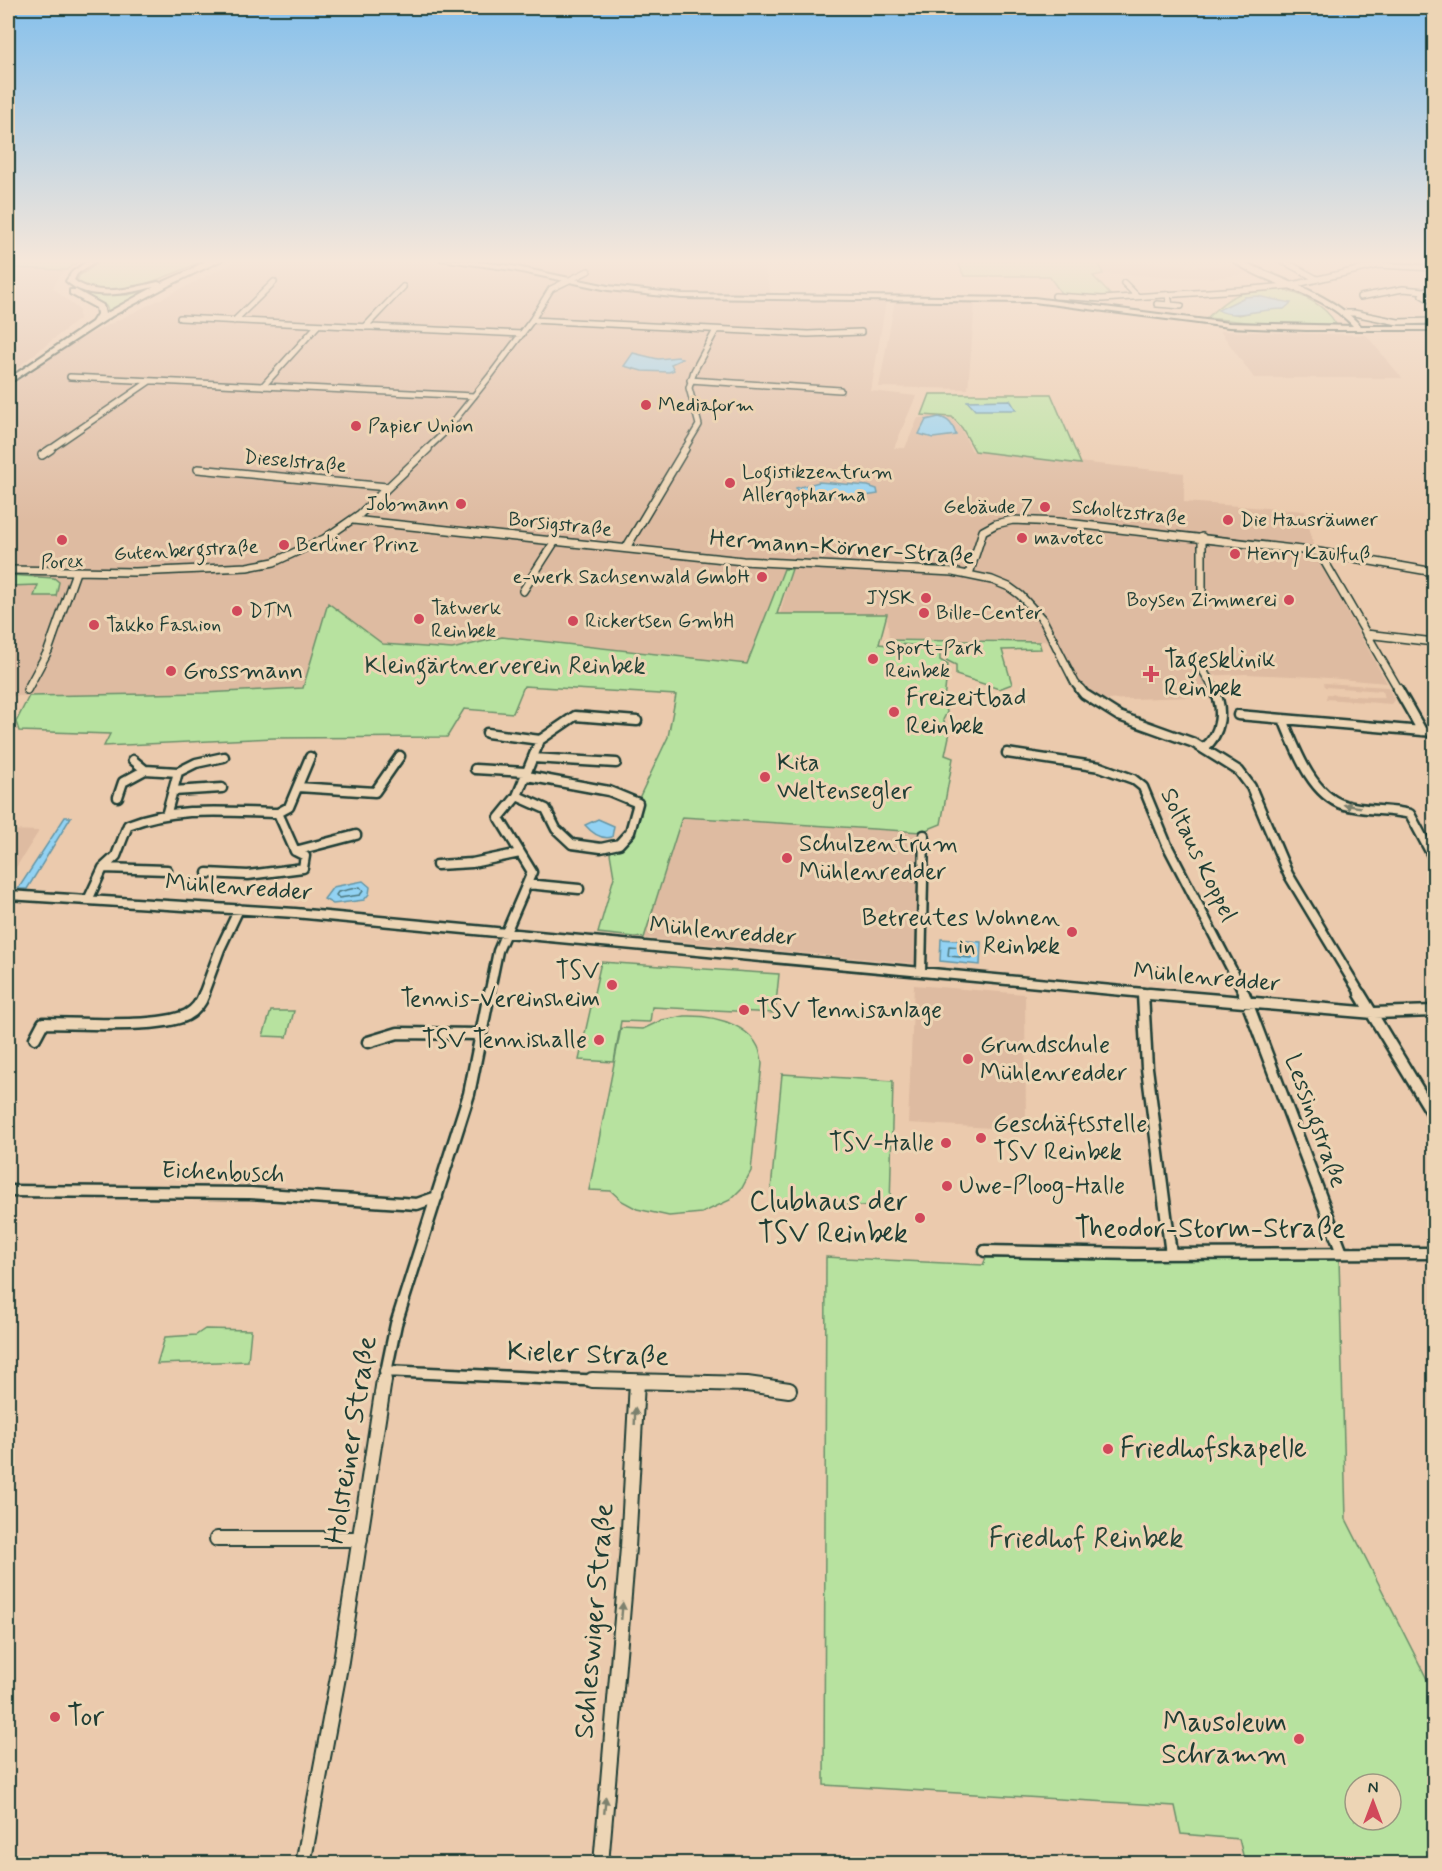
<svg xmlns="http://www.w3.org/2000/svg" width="1442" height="1871" font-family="Mynerve,sans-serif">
  <rect width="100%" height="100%" fill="#ebcaad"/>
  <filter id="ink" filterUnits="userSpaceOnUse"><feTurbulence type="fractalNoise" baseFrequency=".0167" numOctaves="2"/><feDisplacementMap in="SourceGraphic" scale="12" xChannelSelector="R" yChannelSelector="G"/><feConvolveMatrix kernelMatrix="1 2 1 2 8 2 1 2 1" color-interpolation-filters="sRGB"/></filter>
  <g filter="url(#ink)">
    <path fill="#debba1" d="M8,260H81L60,275L53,288L79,310V319L8,375Z
      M239,260H374L491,268L602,290L684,298L886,301L871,391L916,396L894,448H905L918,418L939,416L951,418L962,431L972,451L1184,473V502L1305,511L1317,558L1387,683L1316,677L1245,674L1206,676L1220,701L1193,697L1099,700L1078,681L1063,653L1052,641L889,639L887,614H780L792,569L784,570L747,664L479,642L452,649L383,644L329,604L303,688L204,693L8,696V388L74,342Z
      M517,260H762L771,294L683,292L612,284L517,266Z
      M1098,262L1183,264L1185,267L1234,265L1250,273L1214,278L1103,274Z
      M895,300L975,302L968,389L879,387Z
      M1220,331L1366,335L1402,378H1254Z
      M1324,683L1388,687L1394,700L1391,704L1326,699L1327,694L1385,698L1383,691L1325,687Z
      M682,817L921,832L920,964L644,938Z
      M8,830L39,831L8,880Z
      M914,985L1025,994L1026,1130L908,1123Z"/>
    <path fill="#b7e29f" stroke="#6b906a" stroke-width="1.5" fill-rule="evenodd" d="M8,260H81L67,270L8,268Z
      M103,260H204C177,273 104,307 77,282L79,276Z
      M957,260H1098L1103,274L1093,276L1116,301L1090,302L1055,296L1061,293L1049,276H964Z
      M1276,288C1299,293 1324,303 1336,324L1256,323L1207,318C1231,293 1242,291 1276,288ZM1245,297L1284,309L1270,308L1239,315L1219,310Z
      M151,289L109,313L106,306L82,294L128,295Z
      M930,394H1051L1081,464L975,451L962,428L952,417L922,415Z
      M784,569H792L777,614H887L879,644L940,650V660L948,665L944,699L947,712L943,720L950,732L945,755L953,758L941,824L921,832L682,817L644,938L598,933L614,877L610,853L634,834L641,815L640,796L668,737L676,695L524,686L513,713L464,709L447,737L274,738L104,746L110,734L19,731L16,722L29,696L204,693L303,688L328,603L383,644L452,649L502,637L747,664Z
      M8,575L54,578L59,582L56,596H34L38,585L8,586Z
      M885,640L1039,642L1041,649L1002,650L1012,684L999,689L956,675V665L946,660V648L886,643Z
      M601,962L779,974L775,1013L652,1007L650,1022L621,1021L614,1062L579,1060Z
      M271,1011H294L287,1037L263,1036Z
      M685,1016C716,1015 761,1026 762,1064L751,1171L742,1188L730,1200L702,1213L669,1216L637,1209L622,1201L611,1191L589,1190L621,1028L643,1029L662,1020Z
      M782,1074L893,1081L890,1208L770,1200Z
      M826,1257L983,1265L986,1258H1339L1346,1519L1434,1693V1863H1245L1239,1839L1181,1834L1175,1806L824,1785ZM1355,1784H1391V1820H1355Z
      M205,1329L251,1330L248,1361L157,1364L165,1337L196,1335Z"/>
    <path fill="#92d2f3" stroke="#6496a7" stroke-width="1.5" d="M1257,296L1291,303L1284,309C1265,308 1233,320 1218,310L1245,297Z
      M633,353L658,359L678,357L682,359L671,364L674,370L669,372L642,371L624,366Z
      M1010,400L1016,410H975L967,401Z
      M939,417C949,419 953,425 956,435L933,438L919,434L926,420Z
      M819,482L868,486L877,489L878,494C852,499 824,495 798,492L796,488Z
      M65,817H71L27,889H18Z
      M598,819L614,826L612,837C601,840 592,833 585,825Z
      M363,881L370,887L369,894L364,900L333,904L324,899L333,887Z
      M941,939L981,942L980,965L940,961Z"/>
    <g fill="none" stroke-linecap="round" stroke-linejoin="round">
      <path stroke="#4d7980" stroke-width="1.5" d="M360,887L363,891L360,895L339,898L336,895L338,892Z
        M949,946L973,948L974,956L971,958L948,956Z"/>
      <g stroke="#1f3d34" stroke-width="8">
        <path id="minor-far4" d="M1281,260L1317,279
          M1124,283L1137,296
          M1434,288L1425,291L1422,295L1434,302
          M1168,295L1170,305L1181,306
          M1055,296L1102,299L1239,290L1288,286L1379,265L1434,268
          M1360,297L1403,289L1425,291
          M1157,304L1170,305
          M1342,313H1354L1398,322L1434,321
          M180,318L522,334
          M532,320L808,334L861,332
          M234,321L274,282
          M365,327L403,287
          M70,377L474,396
          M690,380L840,390
          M263,386L318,325
          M49,450L150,381
          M426,450L445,432L490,376L532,320L551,289L588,271
          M684,450L699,425L689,388L694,371L716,330"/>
      </g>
      <g stroke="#1f3d34" stroke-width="10">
        <path id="minor-far3" d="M42,455L51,449
          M198,469L387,487
          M353,520L743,561L953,572L992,580L1009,587L1020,595L1043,620L1075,683L1081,690
          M1202,537V600
          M626,548L685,449
          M1319,552L1399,690
          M8,570L135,572L247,567L274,562L324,539L360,514L428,449
          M969,574L983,531L996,524L1013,520L1058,522L1319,552L1434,572
          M523,591L555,541
          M1366,634L1434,642
          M1194,656L1215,690
          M27,690L48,651L76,572"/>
      </g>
      <g stroke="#1f3d34" stroke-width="13">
        <path id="minor-far2" d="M1080,689L1084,694L1119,716L1194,743L1239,771L1251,787L1288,874L1361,995
          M1398,689L1422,731
          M1238,715L1434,732
          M1283,719C1295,748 1311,795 1344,805C1365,811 1389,809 1410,814L1434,859
          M487,733L540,740
          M1204,748C1222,734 1224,708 1214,689
          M1007,753L1100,767L1133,779L1143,787L1167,845L1245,995
          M533,758L616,763
          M475,769L525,772
          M145,770L178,772L167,812
          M178,772L196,763L224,757
          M298,787L375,792L400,756
          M173,791L222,788
          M517,796L546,809L556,829L572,844L601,848L619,844L630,832L638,803L609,791L527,776
          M118,797L123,782L145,770L133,760
          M295,851L356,835
          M437,865L472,863L520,853
          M103,868L167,870
          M207,873L248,875L303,868L305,856L295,851L278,813
          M527,884L579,889
          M8,895L295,913L1165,995
          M89,898L103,868L116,856L128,825C177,806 227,812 278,813L289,807L310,757
          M921,972L924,835
          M203,995L220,949L239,909
          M489,995L498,951L532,872L499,818L517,796L540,740L575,716L637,721"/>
      </g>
      <g stroke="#1f3d34" stroke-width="15">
        <path id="minor-far1" d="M1143,994L1147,1068L1171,1254
          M1149,994L1374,1013L1434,1011
          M1244,994L1342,1253
          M1360,994L1434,1116
          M35,1038L43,1023C78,1023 158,1029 187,1015C196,1010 201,1003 204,994
          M368,1042L398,1033L481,1034
          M8,1191L250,1193L417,1204L437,1197
          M985,1251L1135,1254L1434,1253
          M385,1371L626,1382
          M384,1382L396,1324L469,1094L489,994"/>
      </g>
      <g stroke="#1f3d34" stroke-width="18">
        <path id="minor" d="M592,1380L747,1384L789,1390
          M217,1539H360
          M303,1864L341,1661L384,1380
          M601,1864L628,1548L637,1382"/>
      </g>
      <g stroke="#1f3d34" stroke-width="4">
        <path id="secondary" d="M89,260H97L77,274L74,280C96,298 133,288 158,282L161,283L213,260H222L168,286L112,316L8,384V379L92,322L97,314L96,308L70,294V290H76L103,305L105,314L154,287C127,294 88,302 66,281L72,272Z
          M440,260H461L512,266L608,286L682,294L1034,298L1229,323L1353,326C1321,291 1266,286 1231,260H1240C1280,280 1330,292 1361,326H1434V330H1306L1229,327L1034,302L682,298L608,290L512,270Z"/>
      </g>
      <g stroke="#1f3d34" stroke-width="5">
        <path id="trunk" d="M207,260H217L200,270L193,268Z"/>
      </g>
      <use href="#minor-far4" stroke="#edd5b5" stroke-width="5"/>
      <use href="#minor-far3" stroke="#edd5b5" stroke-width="7"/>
      <use href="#minor-far2" stroke="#edd5b5" stroke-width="8"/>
      <use href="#minor-far1" stroke="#edd5b5" stroke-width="10"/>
      <use href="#minor" stroke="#edd5b5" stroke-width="14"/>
      <use href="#secondary" fill="#edd5b5" fill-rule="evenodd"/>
      <use href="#trunk" fill="#f9deab" fill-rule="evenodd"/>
    </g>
    <defs><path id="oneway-solid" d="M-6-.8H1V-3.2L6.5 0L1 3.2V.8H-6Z" transform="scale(1.5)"/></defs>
    <g fill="#7c816e">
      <use href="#oneway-solid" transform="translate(1352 806) rotate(-171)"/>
      <use href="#oneway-solid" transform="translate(635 1416) rotate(-88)"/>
      <use href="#oneway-solid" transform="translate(622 1611) rotate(-85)"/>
      <use href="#oneway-solid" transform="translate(605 1805) rotate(-85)"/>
    </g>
  </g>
  <linearGradient id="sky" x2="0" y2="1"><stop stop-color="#85c0ec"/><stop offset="0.5" stop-color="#f6e7da"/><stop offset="1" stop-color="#f6e7da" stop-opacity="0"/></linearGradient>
  <rect width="1442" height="522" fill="url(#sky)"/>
  <g fill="#d1495b" stroke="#edd5b5" stroke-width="2">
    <circle cx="646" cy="405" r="6"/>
    <circle cx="356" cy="426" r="6"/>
    <circle cx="730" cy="483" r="6"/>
    <circle cx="461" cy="504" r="6"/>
    <circle cx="1045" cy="507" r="6"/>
    <circle cx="1228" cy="520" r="6"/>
    <circle cx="1022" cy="538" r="6"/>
    <circle cx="62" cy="540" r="6"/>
    <circle cx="284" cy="545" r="6"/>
    <circle cx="1235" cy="554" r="6"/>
    <circle cx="762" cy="577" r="6"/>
    <circle cx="926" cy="598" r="6"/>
    <circle cx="1289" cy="600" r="6"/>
    <circle cx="237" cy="611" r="6"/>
    <circle cx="924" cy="613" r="6"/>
    <circle cx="419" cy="619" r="6"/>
    <circle cx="573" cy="621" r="6"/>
    <circle cx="94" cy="625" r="6"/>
    <circle cx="873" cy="659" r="6"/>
    <circle cx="171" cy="671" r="6"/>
    <path d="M1148 665h6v6h6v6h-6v6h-6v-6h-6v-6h6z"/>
    <circle cx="894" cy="712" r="6"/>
    <circle cx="765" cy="777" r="6"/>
    <circle cx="787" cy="858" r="6"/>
    <circle cx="1072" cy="932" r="6"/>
    <circle cx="612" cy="985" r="6"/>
    <circle cx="744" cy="1010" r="6"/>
    <circle cx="599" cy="1040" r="6"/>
    <circle cx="968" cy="1059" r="6"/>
    <circle cx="981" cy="1138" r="6"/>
    <circle cx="946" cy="1143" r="6"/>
    <circle cx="947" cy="1186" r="6"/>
    <circle cx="920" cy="1218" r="6"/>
    <circle cx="1108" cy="1449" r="6"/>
    <circle cx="55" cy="1717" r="6"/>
    <circle cx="1299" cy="1739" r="6"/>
  </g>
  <g text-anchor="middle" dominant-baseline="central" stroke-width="6" stroke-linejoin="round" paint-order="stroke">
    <g font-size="20" fill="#1f3d34" stroke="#edd5b5" text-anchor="start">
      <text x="658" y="405">Mediaform</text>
      <text x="368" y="426">Papier Union</text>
      <text x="742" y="472">Logistikzentrum<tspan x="742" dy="23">Allergopharma</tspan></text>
      <text x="449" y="504" text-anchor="end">Jobmann</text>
      <text x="1033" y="507" text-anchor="end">Gebäude 7</text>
      <text x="1240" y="520">Die Hausräumer</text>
      <text x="1034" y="538">mavotec</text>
      <text x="296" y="545">Berliner Prinz</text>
      <text x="1247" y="554">Henry Kaulfuß</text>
      <text x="62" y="562" text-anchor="middle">Porex</text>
      <text x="750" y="577" text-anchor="end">e-werk Sachsenwald GmbH</text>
      <text x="914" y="598" text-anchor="end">JYSK</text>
      <text x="1277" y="600" text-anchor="end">Boysen Zimmerei</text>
      <text x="431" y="608">Tatwerk<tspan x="431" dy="23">Reinbek</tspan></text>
      <text x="249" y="611">DTM</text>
      <text x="936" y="613">Bille-Center</text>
      <text x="585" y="621">Rickertsen GmbH</text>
      <text x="106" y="625">Takko Fashion</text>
      <text x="885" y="648">Sport-Park<tspan x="885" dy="23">Reinbek</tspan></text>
    </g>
    <g font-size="20" fill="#1f3d34" stroke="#edd5b5">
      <text transform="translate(295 462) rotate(5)">Dieselstraße</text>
      <text transform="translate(1129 513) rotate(6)">Scholtzstraße</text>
      <text transform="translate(560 525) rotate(6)">Borsigstraße</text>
      <text transform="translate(186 551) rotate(-3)">Gutenbergstraße</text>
    </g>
    <g font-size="24" fill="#1f3d34" stroke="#edd5b5">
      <text transform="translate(842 548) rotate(4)">Hermann-Körner-Straße</text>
      <text transform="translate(1198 855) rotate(64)">Soltaus Koppel</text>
      <text transform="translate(239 888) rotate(4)">Mühlenredder</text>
      <text transform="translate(723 932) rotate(5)">Mühlenredder</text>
      <text transform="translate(1207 978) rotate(5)">Mühlenredder</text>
      <text transform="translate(1315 1121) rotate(70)">Lessingstraße</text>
      <text transform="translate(223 1173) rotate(2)">Eichenbusch</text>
    </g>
    <g font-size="24" fill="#1f3d34" stroke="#edd5b5" text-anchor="start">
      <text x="1164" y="660">Tagesklinik<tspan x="1164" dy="28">Reinbek</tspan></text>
      <text x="183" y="671">Grossmann</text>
      <text x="906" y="698">Freizeitbad<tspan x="906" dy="28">Reinbek</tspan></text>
      <text x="777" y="763">Kita<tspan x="777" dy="28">Weltensegler</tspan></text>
      <text x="799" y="844">Schulzentrum<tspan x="799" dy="28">Mühlenredder</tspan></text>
      <text x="1060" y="918" text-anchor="end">Betreutes Wohnen<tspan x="1060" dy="28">in Reinbek</tspan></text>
      <text x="600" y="971" text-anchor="end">TSV<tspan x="600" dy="28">Tennis-Vereinsheim</tspan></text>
      <text x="756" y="1010">TSV Tennisanlage</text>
      <text x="587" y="1040" text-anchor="end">TSV Tennishalle</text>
      <text x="980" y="1045">Grundschule<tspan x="980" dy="28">Mühlenredder</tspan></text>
      <text x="993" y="1124">Geschäftsstelle<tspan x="993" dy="28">TSV Reinbek</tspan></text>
      <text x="934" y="1143" text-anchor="end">TSV-Halle</text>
      <text x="959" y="1186">Uwe-Ploog-Halle</text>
    </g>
    <g font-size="24" fill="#274539" stroke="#edd5b5">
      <text x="505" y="666">Kleingärtnerverein Reinbek</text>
    </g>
    <g font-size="28" fill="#1f3d34" stroke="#edd5b5" text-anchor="end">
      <text x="908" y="1202">Clubhaus der<tspan x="908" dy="32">TSV Reinbek</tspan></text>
      <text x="1120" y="1449" text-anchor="start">Friedhofskapelle</text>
      <text x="67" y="1717" text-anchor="start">Tor</text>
      <text x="1287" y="1723">Mausoleum<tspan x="1287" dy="32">Schramm</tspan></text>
    </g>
    <g font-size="28" fill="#1f3d34" stroke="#edd5b5">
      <text x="1210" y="1229">Theodor-Storm-Straße</text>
      <text transform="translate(588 1355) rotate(2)">Kieler Straße</text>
      <text transform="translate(352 1440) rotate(-81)">Holsteiner Straße</text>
      <text transform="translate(595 1621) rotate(-85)">Schleswiger Straße</text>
    </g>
    <g font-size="28" fill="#274539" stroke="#edd5b5">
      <text x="1086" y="1539">Friedhof Reinbek</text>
    </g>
  </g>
  <rect width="1442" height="1871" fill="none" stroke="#edd5b5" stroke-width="30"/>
  <rect x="15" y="15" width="1412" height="1841" fill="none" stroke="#1f3d34" stroke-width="2" filter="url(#ink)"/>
  <g transform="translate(1373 1802)"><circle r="28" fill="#edd5b5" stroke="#9b9881" stroke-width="1.5"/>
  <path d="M0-4.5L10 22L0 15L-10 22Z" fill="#d1495b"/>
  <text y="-9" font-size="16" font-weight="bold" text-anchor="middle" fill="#1f3d34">N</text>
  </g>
</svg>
